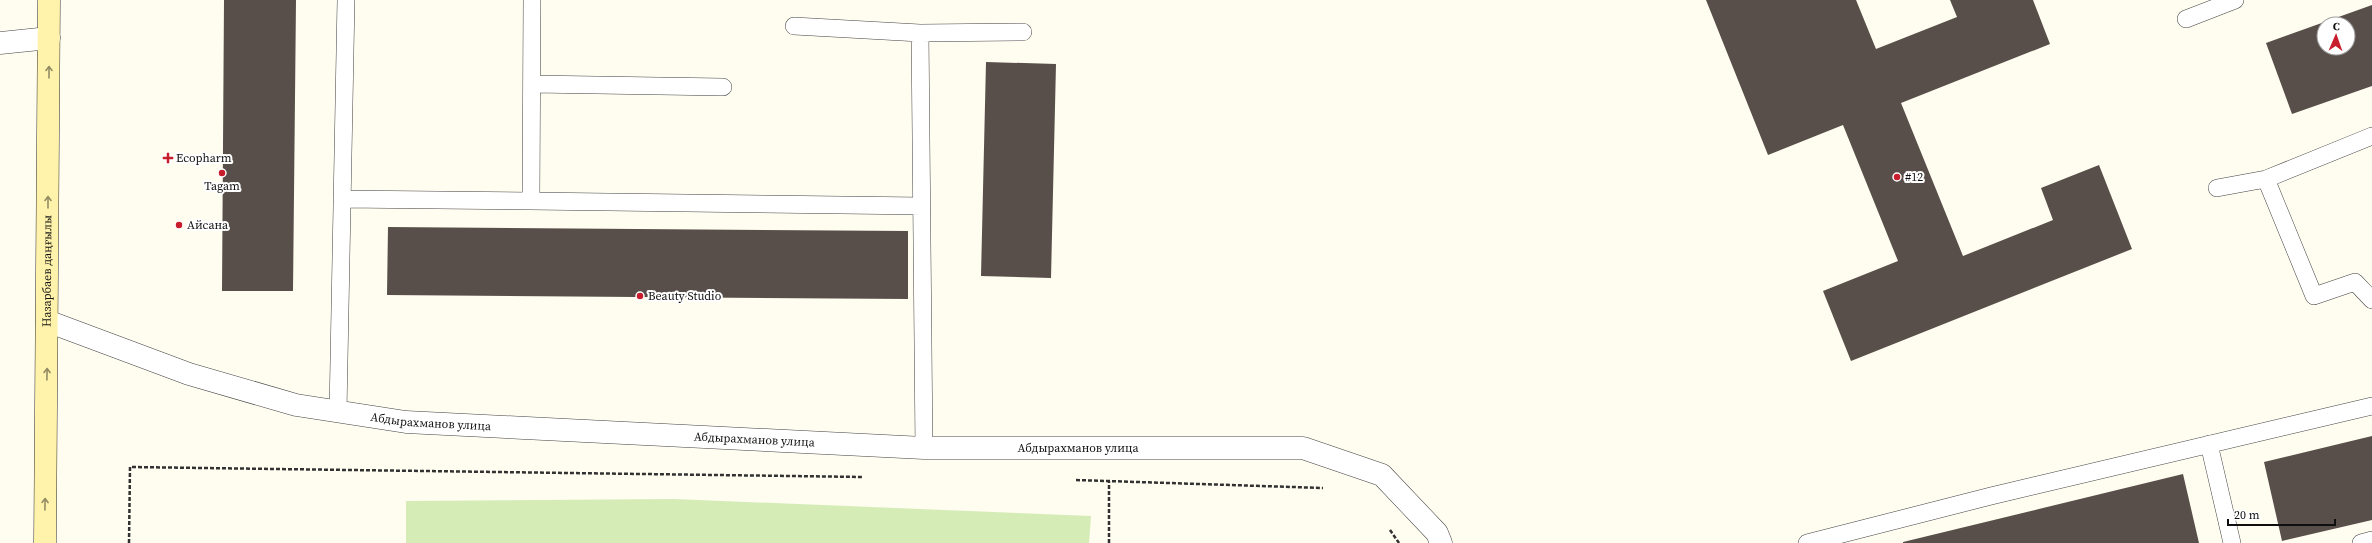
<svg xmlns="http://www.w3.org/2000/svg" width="2372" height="543" font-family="'Source Serif 4',serif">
  <rect width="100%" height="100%" fill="#fffcf0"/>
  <path fill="#d5ecb7" d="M674,499L1091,516L1089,543H406V501Z"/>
  <path fill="#584f4a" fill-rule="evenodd" d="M224,0H296L293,291H222Z
    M1706,0H1856L1876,49L1957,17L1950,0H2033L2050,44L1901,103L1963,256L2053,220L2041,188L2099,165L2132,249L1851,361L1823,291L1898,261L1843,125L1768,155Z
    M2372,5V86L2292,114L2266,43ZM2324,24H2348V48H2324Z
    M986,62L1056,64L1051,278L981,276Z
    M388,227L908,231V299L387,295Z
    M2372,436V520L2282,541L2264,462Z
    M2183,474L2199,543H1903V542Z"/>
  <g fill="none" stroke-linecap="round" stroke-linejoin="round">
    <g stroke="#424242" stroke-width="18">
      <path id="lane" d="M2186,19L2235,0
        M794,26L920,33L924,448
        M920,33L1023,32
        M533,84L723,87
        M2266,179L2314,296L2355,282L2372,300
        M2217,188L2266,179L2372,136
        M342,199L531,201L532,0
        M531,201L922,206
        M338,412L346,0
        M2209,444L2232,543
        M1807,543L1991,496L2372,406
        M2361,543L2372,540"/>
    </g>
    <g stroke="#424242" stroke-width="23">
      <g id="street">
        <path d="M0,43L49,38"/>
        <path id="s1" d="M47,321L189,374L296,405L406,422L924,448H1303L1382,475L1437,533L1441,543"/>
      </g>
    </g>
    <g stroke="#313131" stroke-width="23">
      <g id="secondary">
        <path id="s2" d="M45,543L49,0"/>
      </g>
    </g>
    <path stroke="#313131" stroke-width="2.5" stroke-dasharray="4 2" stroke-linecap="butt" d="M1076,480L1323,488
      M1390,530L1399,543
      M129,543L130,467L863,477
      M1109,543V481"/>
    <use href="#lane" stroke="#fff" stroke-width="17"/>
    <use href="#street" stroke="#fff" stroke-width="22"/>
    <use href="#secondary" stroke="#fff3ab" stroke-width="22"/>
  </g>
  <defs><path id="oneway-shaft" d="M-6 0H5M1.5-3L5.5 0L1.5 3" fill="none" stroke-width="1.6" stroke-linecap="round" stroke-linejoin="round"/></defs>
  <g stroke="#938c65">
    <use href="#oneway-shaft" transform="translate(49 72) rotate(-90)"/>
    <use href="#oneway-shaft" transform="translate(48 202) rotate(-90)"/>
    <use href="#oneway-shaft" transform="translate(47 374) rotate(-89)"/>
    <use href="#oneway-shaft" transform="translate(45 504) rotate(-89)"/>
  </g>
  <g fill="#c81d2c" stroke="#fff" stroke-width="1.5">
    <path d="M166 152h4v4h4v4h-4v4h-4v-4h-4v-4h4z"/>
    <circle cx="222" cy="173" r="4"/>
    <circle cx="1897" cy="177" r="4"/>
    <circle cx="179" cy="225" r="4"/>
    <circle cx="640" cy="296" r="4"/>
  </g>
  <g text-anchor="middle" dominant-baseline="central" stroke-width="4" stroke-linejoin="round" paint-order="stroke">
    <g font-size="12" fill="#0f0f0f" stroke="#fff" text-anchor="start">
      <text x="176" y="158">Ecopharm</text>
      <text x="1905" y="177">#12</text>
      <text x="222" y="186" text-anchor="middle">Tagam</text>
      <text x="187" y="225">Айсана</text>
      <text x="648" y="296">Beauty Studio</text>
    </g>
    <g font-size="12" fill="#0f0f0f" stroke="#fff">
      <text stroke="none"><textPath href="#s2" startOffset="272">Назарбаев даңғылы</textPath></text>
      <text stroke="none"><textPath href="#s1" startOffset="399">Абдырахманов улица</textPath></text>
      <text stroke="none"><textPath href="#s1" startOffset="723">Абдырахманов улица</textPath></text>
      <text stroke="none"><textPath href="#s1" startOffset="1047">Абдырахманов улица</textPath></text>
    </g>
  </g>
  <g transform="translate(2336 36) rotate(2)"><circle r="19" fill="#ffffff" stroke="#9f9f9f"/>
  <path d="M0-3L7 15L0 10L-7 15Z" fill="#c81d2c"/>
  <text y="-6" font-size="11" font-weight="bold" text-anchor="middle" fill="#0f0f0f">С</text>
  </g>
  <path d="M2228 519v6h107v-6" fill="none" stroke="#0f0f0f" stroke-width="2"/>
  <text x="2234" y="519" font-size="12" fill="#0f0f0f" stroke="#ffffff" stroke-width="3" paint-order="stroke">20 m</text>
</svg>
